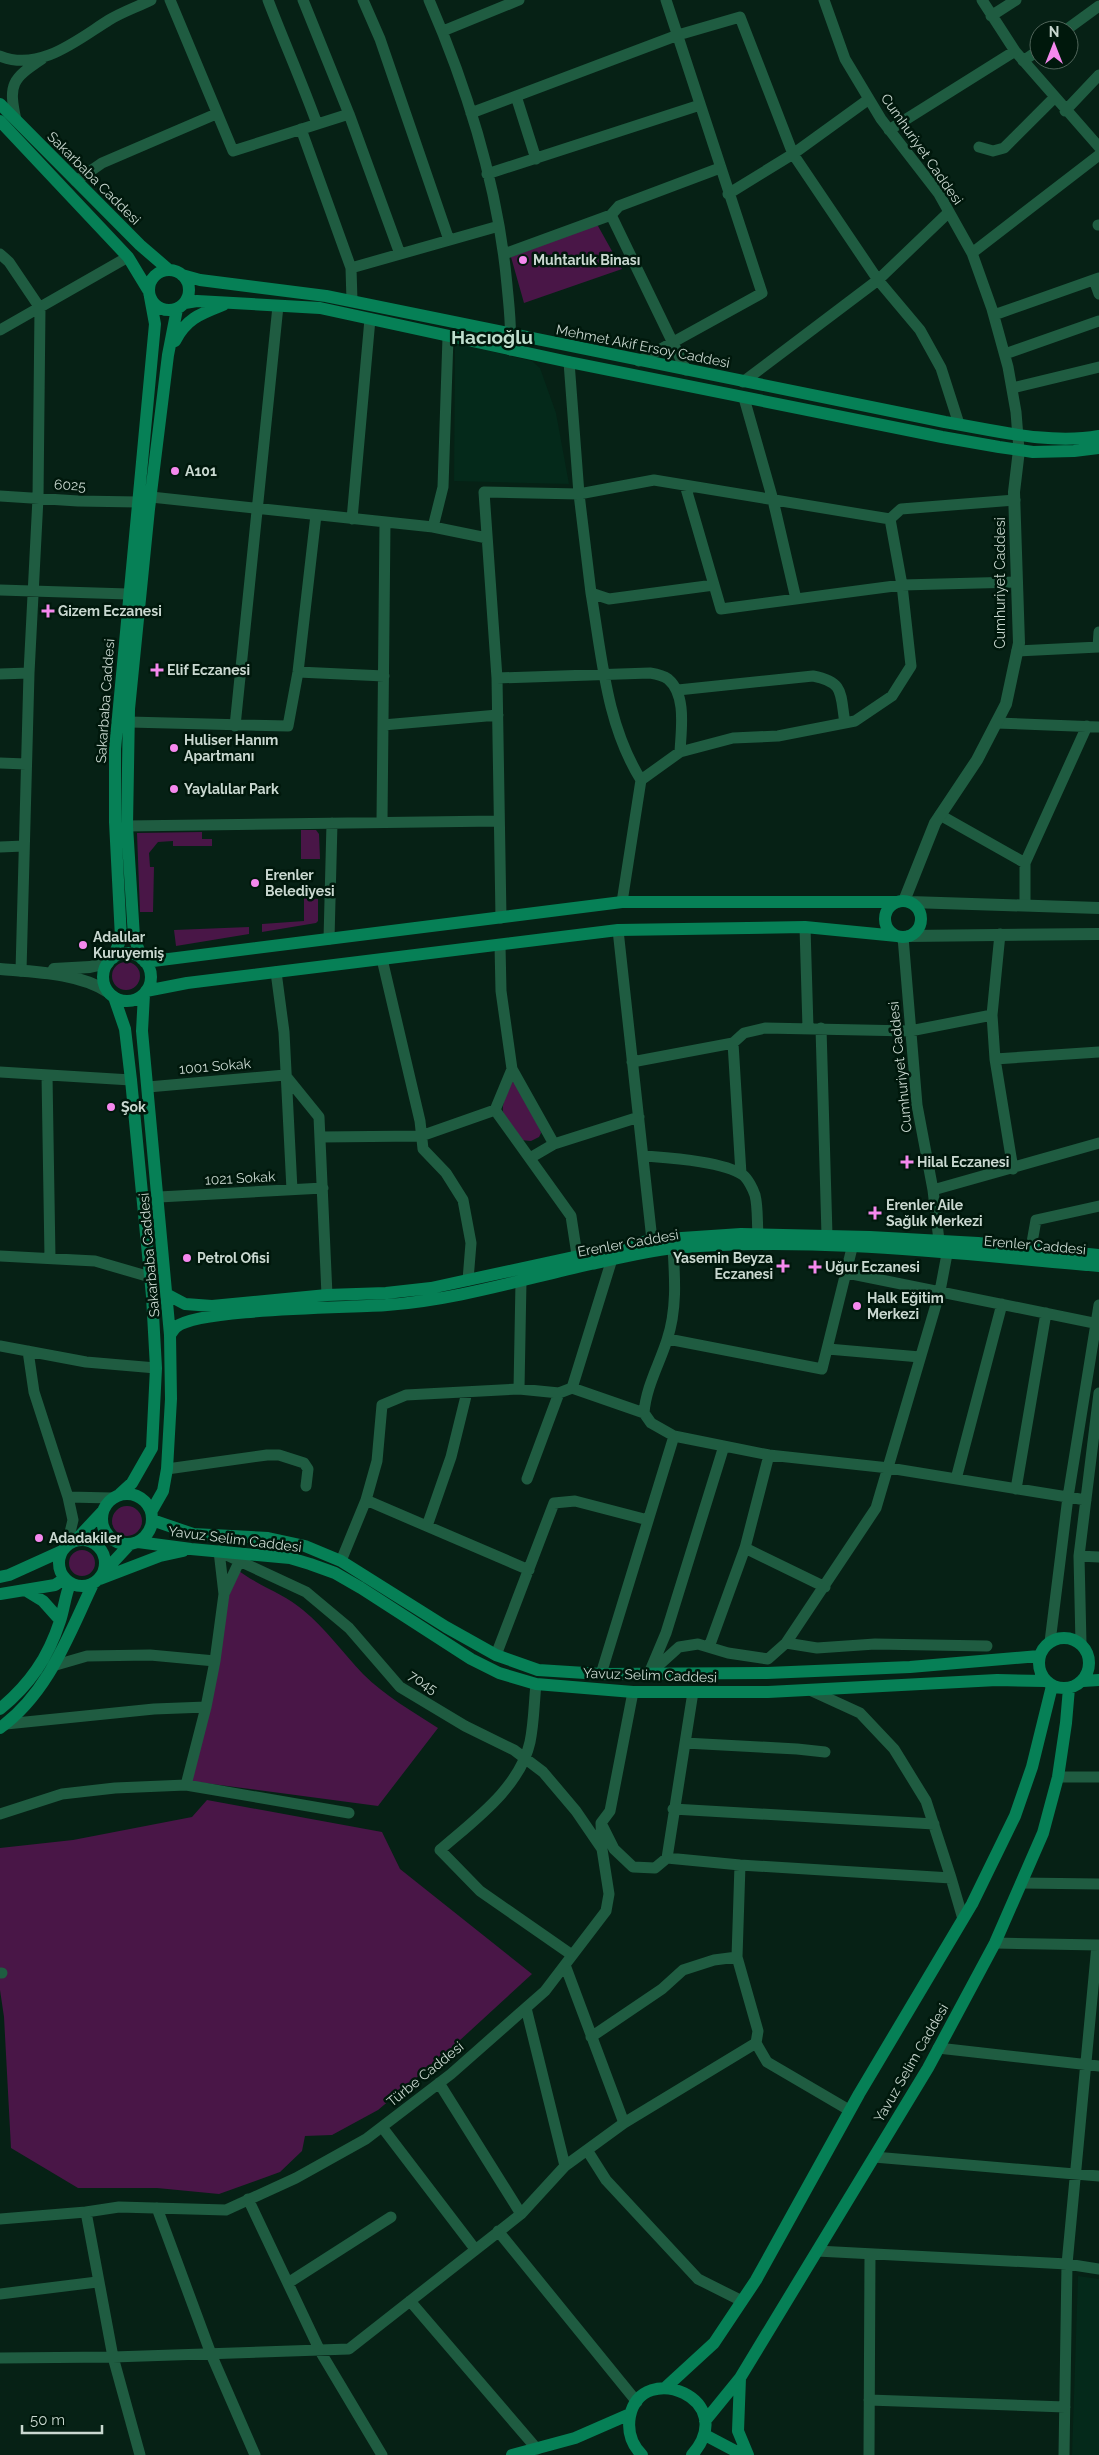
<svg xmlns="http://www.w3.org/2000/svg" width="1099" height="2455" font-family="Raleway,sans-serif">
  <rect width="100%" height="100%" fill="#062115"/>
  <path fill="#04291a" d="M455,343L532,361L540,368L556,413L569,484L454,481Z
    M1078,2276L1099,2279V2455H1072Z"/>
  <path fill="#491647" d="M595,225L598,226L622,269L524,303L511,257Z
    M301,830H316L319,834L320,859H301Z
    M202,832V839H212V846H173V841L158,842L149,853L150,867H154L153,912H140L137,833Z
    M304,898L318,899V921L316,923L262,932V924L304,921Z
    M249,927V934L176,946L174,930Z
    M112 976a14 14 0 1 1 28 0a14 14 0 1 1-28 0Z
    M511,1081L515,1083L539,1127L541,1133L539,1137L531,1141L521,1140C500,1110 498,1116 511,1081Z
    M112 1521a15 15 0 1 1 30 0a15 15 0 1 1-30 0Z
    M69 1563a13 13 0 1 1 26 0a13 13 0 1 1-26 0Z
    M235,1568C256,1585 285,1594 303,1610C326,1629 343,1653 363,1674C385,1696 412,1711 438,1728L378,1806L189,1781Z
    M207,1800L382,1832L400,1869L532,1974L446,2053L378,2110L332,2135L305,2136L302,2151L280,2172L219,2194L157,2188H78L11,2148L4,2017L0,1990V1848L73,1840L192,1817Z"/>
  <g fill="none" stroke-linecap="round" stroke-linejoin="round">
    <path stroke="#1f5c41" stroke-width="11" d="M170,0L233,151L349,114
      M268,0C284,42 302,82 317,124
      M303,0L349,114L400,254
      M363,0L380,39L449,240
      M429,0C468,90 498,187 507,285C509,307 512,328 510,350
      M824,0L845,59L881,119L939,194L972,253L992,309L1008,367L1016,412L1019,450
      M982,0L1015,51L1099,147
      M991,16L1016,0
      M1066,30L1099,6
      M443,31L519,0
      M0,56C40,72 77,40 109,20C122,12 137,7 151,0
      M1023,61L1039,50
      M516,96L536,159
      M1065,111L1099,75
      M471,113L678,35L740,17L793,154L878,280L920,330L941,368L959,424
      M16,120C8,84 12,79 42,59
      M301,129L351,268L352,301
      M889,130L1015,51
      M979,147L993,151L1004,148L1054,98
      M487,174L700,105
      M76,181L102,163L216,114
      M728,194L793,154L869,99
      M1098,225H1099
      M972,253L1099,155
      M0,254L9,262L40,308L38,498L29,673L21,971
      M504,254L611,215
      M351,268L499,226
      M1094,280L1099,294
      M994,315L1099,278
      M0,330L128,257
      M1005,354L1099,321
      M639,361L762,293L666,0
      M569,362L579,494L591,593L609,599L714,585
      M686,370L611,215L619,206L720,168
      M743,382L878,280L949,212
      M1012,388L1099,367
      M744,398L773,500L796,599
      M685,485L721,609L902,585L1017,582
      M0,496L78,501L138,502
      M151,497L433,527L487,538
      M352,519L370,319
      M890,519L901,509L1015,500
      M433,527L443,487L448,337
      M0,590L128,594
      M591,593C602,657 606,724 641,780
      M1098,647L1099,632
      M1017,651L1099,647
      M298,672L384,676
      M0,674L29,673
      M497,678L650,673C656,674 664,676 668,679C687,695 681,730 680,752
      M678,690L813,676C845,682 840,694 845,723
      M129,722L288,726L298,672L316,515
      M996,723L1099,727
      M383,725L498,715
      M235,726L278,306
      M0,763L26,764
      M940,815L1025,863
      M382,822L385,522
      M127,826L498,821
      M0,847L24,846
      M1025,905V863L1087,726
      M501,918L497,678L484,492L579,494L654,480L890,519L902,585L911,666L892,696L855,721L778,736L733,738L680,752L641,780L622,902
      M805,927L808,1028
      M618,930L652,1240
      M1000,934L992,1015L995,1059L1013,1169
      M903,937L917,1105L933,1190L940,1249
      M329,939L332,823
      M500,945L501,991L512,1069L554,1144
      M382,959L420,1121L423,1149L446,1173L463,1200L471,1243L468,1280
      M276,972L284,1032L292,1190
      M821,1028L827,1235
      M995,1059L1099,1052
      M632,1062L733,1043
      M512,1069L495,1110L571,1216L577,1255
      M0,1072L131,1080
      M47,1075L50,1258
      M285,1075L319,1117L327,1295
      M148,1087L285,1075
      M321,1137L421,1136L495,1110
      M644,1156C668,1158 723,1161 743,1175C748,1179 753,1189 755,1195C758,1207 757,1221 758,1234
      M530,1158L554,1144L639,1117
      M741,1174L733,1043L744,1033L765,1028L910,1031L992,1015
      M933,1190L1099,1143
      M159,1197L323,1188
      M673,1248C675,1279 677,1310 667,1340C659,1365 646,1387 644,1413L651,1423L674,1436L769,1455L889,1468L1086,1500
      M1031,1248L1036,1220L1099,1206
      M0,1256L95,1261L150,1277
      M847,1273L1099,1324
      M668,1339L822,1369L852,1248
      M0,1346L86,1362L156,1368
      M828,1349L920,1357
      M28,1351L34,1392L68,1497L73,1520L67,1545
      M572,1388L612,1259
      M519,1389L521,1281
      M167,1469L267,1455H279L304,1463L308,1469L306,1486
      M527,1479L559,1393
      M956,1479L1002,1304
      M1016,1489L1046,1313
      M68,1497L112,1498
      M366,1500L529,1570
      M427,1526L451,1457L467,1392
      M745,1548L825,1587
      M220,1552L306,1592L349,1628L400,1687L465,1726L514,1750L543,1772L576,1811L602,1849
      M1079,1556L1099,1557
      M341,1561L366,1500L377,1461L382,1405L406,1395L519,1389L559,1393L572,1388L644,1413
      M224,1594L239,1562
      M1050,1642L1068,1497L1099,1305
      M786,1643L817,1648L875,1644L987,1646
      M1081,1644L1079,1556L1099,1393
      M709,1647L745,1548L769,1455
      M496,1655L554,1503L575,1501L648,1520
      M56,1665L87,1656L150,1655L215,1661
      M650,1671L666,1633L724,1446
      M601,1674L674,1436
      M648,1675L679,1647L698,1644L728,1653L768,1659L786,1643L876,1508L940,1291L947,1254
      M536,1684C534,1703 534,1723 530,1742C520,1788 473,1821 440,1850L480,1891L572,1955
      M6,1724L154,1709L206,1707
      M685,1743L797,1749L825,1752
      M1058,1777H1099
      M186,1785L206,1707L215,1661L224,1594L219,1551
      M673,1809L934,1824
      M0,1814L62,1794L115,1788L186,1785L349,1813
      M603,1827L614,1849L633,1867L655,1868L667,1858L740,1865L951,1878L926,1801L894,1749L860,1713L812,1691
      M667,1858L693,1692
      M951,1878L963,1919
      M1021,1883L1099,1884
      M995,1943L1099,1945
      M565,1965L624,2123
      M0,1973H2
      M526,2008L565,2166
      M591,2037L662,1989L683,1970L714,1960L737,1957
      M756,2043L767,2062L849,2110
      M938,2048L1099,2066
      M439,2083L521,2214
      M382,2127L475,2249
      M587,2150L606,2180L698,2279L742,2301
      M874,2157L1099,2176
      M248,2199L320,2351L382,2455
      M157,2208L211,2354L255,2455
      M86,2212L113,2357L140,2455
      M0,2219L86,2212L119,2207L226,2210L296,2178L366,2139L451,2074L545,1991L606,1911L609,1894L602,1849L601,1823L610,1811L633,1692
      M498,2231L637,2402
      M817,2251L1067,2264L1099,2269
      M288,2283L391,2217
      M0,2294L97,2282
      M410,2301L537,2449
      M0,2358L113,2357L349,2349L521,2214L565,2166L624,2123L756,2043L758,2031L737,1957L740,1865
      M869,2400L1065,2407
      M869,2455L870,2254
      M1064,2455L1067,2264L1097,1945"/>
    <path stroke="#1f5c41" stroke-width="12" d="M904,901L935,823L977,760L1006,704L1019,643L1014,492L1019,450
      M910,902L1099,908
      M909,936L1099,934
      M0,969C35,972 79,973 108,992
      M54,969L90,967L108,963"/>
    <path stroke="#068056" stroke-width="12" d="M0,104L140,245L169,270
      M0,121L128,257L148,290
      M149 290a20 20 0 1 1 40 0a20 20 0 1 1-40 0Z
      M182,275L200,280L326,296L945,422C994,430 1049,445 1099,436
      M185,303L197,301L320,308L569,362L942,437L999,447L1033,452L1074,451L1099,448
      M175,341C186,319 200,314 223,305
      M885 919a18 18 0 1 1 36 0a18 18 0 1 1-36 0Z
      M103 977a24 24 0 1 1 48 0a24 24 0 1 1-48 0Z
      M113,958L121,938L115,822V749L155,324L150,297
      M142,959L134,937L127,826L129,709L149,509L168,355L177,309
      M145,962L622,902H898
      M146,991L187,983L618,930L805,927L897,936
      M144,994L142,1031L170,1335L171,1399L167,1469L163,1491L151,1512
      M114,997L125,1029L131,1080L152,1296L156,1368L152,1448L132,1483L120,1494
      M168,1295L185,1304L212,1306L327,1295L386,1293L431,1288L652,1240L741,1234L870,1237L978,1243L1099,1255
      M170,1335C172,1332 174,1329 176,1327C199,1308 350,1308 387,1305C456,1300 523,1279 591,1264C618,1258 646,1251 674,1248C815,1236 959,1254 1099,1266
      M102 1519a25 25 0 1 1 50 0a25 25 0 1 1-50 0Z
      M152,1520L193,1534L268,1538L305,1546L341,1561L446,1627L496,1655L538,1670L601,1674L767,1673L910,1667L1039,1656
      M59 1563a23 23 0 1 1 46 0a23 23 0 1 1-46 0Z
      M75,1541L102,1512
      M138,1542L191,1549L290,1558L310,1564L335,1573L361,1588L471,1659L499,1673L536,1684L633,1692H768L997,1680L1045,1681
      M104,1572L130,1544
      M0,1577L9,1575L62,1551
      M100,1579L160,1556L183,1551
      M25,1590L43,1601L60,1620
      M0,1594L55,1585L64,1579
      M1039 1663a25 25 0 1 1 50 0a25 25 0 1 1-50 0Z
      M1083,1681L1099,1680
      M0,1709C30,1684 48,1658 60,1621C64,1609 65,1596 70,1584
      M0,1728C49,1692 68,1636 93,1584
      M740,2378L738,2431L748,2455
      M665,2388L714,2343L756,2280L859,2094L972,1904L1015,1816L1032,1767L1052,1686
      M705,2421L740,2378L928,2068L995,1943L1043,1833L1058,1777L1066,1723L1069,1688
      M705,2435L743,2455
      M512,2455L575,2438L630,2414
      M642,2455C631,2444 627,2432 630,2416C642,2359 741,2399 692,2455"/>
  </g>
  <g fill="#f589ee" stroke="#00180c" stroke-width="2">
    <circle cx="523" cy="260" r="5"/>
    <circle cx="175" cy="471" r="5"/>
    <path d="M45.5 603.5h5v5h5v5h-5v5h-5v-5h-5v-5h5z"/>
    <path d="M154.5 662.5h5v5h5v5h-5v5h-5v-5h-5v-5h5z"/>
    <circle cx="174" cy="748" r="5"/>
    <circle cx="174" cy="789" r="5"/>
    <circle cx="255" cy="883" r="5"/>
    <circle cx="83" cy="945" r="5"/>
    <circle cx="111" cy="1107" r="5"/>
    <path d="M904.5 1154.5h5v5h5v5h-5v5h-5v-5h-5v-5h5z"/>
    <path d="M872.5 1205.5h5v5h5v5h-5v5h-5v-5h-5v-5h5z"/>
    <circle cx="187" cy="1258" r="5"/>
    <path d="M780.5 1258.5h5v5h5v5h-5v5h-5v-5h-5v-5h5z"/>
    <path d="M812.5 1259.5h5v5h5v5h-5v5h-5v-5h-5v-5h5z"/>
    <circle cx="857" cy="1306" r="5"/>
    <circle cx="39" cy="1538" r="5"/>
  </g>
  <g text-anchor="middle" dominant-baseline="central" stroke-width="5" stroke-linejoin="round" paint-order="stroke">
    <g font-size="14" fill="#c9d8d0" stroke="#00180c">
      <text transform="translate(922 149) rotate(55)">Cumhuriyet Caddesi</text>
      <text transform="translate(94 178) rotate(45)">Sakarbaba Caddesi</text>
      <text transform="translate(643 346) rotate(11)">Mehmet Akif Ersoy Caddesi</text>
      <text transform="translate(70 485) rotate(3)">6025</text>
      <text transform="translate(1000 583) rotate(-90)">Cumhuriyet Caddesi</text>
      <text transform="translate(105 701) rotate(-86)">Sakarbaba Caddesi</text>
      <text transform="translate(215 1066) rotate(-5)">1001 Sokak</text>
      <text transform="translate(900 1067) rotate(-96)">Cumhuriyet Caddesi</text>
      <text transform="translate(240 1178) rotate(-3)">1021 Sokak</text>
      <text transform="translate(628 1243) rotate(-10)">Erenler Caddesi</text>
      <text transform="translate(1035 1245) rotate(5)">Erenler Caddesi</text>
      <text transform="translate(149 1255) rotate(-95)">Sakarbaba Caddesi</text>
      <text transform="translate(235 1539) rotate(7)">Yavuz Selim Caddesi</text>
      <text transform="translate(650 1675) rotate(2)">Yavuz Selim Caddesi</text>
      <text transform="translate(423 1682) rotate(33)">7045</text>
      <text transform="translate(911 2063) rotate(-60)">Yavuz Selim Caddesi</text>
      <text transform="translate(425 2074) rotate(-39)">Türbe Caddesi</text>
    </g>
    <g font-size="14" font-weight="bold" fill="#c9d8d0" stroke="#00180c" text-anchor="start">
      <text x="533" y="260">Muhtarlık Binası</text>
      <text x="185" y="471">A101</text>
      <text x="58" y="611">Gizem Eczanesi</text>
      <text x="167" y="670">Elif Eczanesi</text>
      <text x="184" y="740">Huliser Hanım<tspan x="184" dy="16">Apartmanı</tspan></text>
      <text x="184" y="789">Yaylalılar Park</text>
      <text x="265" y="875">Erenler<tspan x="265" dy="16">Belediyesi</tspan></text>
      <text x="93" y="937">Adalılar<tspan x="93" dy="16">Kuruyemiş</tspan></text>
      <text x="121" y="1107">Şok</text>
      <text x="917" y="1162">Hilal Eczanesi</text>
      <text x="886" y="1205">Erenler Aile<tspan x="886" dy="16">Sağlık Merkezi</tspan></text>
      <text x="197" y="1258">Petrol Ofisi</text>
      <text x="773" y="1258" text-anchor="end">Yasemin Beyza<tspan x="773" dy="16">Eczanesi</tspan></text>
      <text x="825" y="1267">Uğur Eczanesi</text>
      <text x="867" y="1298">Halk Eğitim<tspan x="867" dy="16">Merkezi</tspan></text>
      <text x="49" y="1538">Adadakiler</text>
    </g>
    <g font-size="19" font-weight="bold" fill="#bfdecd" stroke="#00180c">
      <text x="492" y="337">Hacıoğlu</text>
    </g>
  </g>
  <g transform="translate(1054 45)"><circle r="24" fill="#00180c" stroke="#50655a"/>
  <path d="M0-4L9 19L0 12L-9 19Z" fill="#f589ee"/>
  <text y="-8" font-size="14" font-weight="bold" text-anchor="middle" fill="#c9d8d0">N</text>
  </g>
  <path d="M22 2425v8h80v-8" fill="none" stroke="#c9d8d0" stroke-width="2.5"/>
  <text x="30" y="2425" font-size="15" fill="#c9d8d0" stroke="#00180c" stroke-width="4" paint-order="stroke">50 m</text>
</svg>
